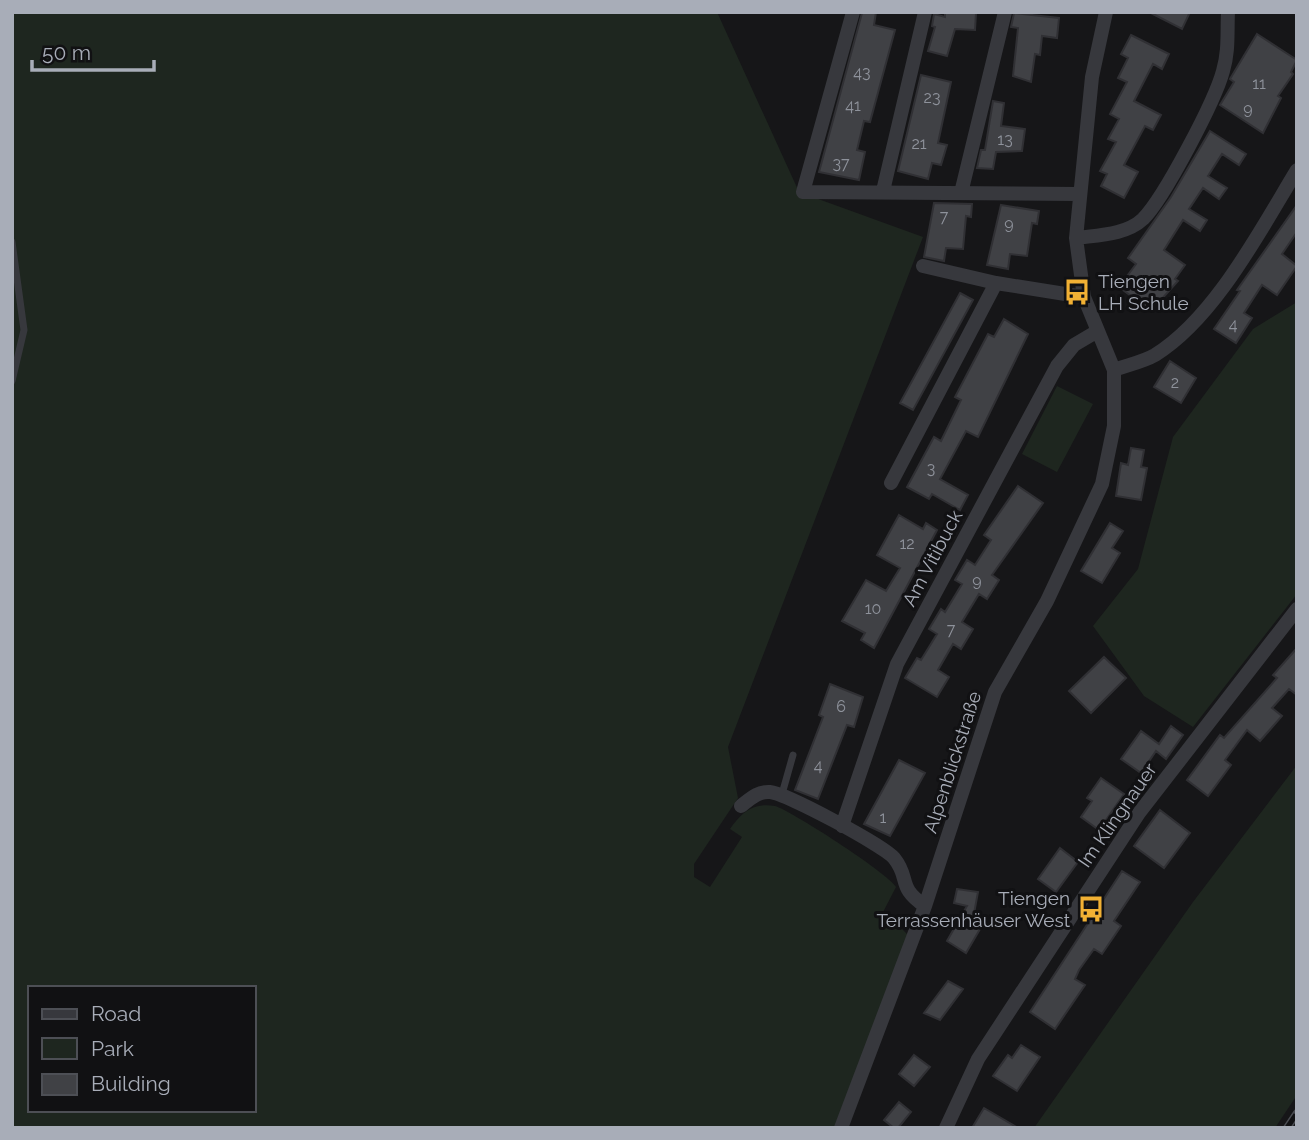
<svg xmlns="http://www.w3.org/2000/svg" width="1309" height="1140" font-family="Raleway,sans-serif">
  <rect width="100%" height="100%" fill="#161618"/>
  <path fill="#1e261f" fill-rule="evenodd" d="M12,12H717L799,192L923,237L728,747L738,798L694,864V877L710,887L742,837L730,829C741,813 753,802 775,806C790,810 888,873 896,887L881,916L893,920L908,935L834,1128H12ZM30,988H254V1110H30Z
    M1297,302V594L1193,727L1144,696L1093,626L1138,569L1173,437L1253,329Z
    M1057,386L1093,404L1057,472L1022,454Z
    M1297,765V1095L1275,1128H1034L1193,902Z"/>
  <path fill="#404145" stroke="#303034" stroke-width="2" d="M876,12L874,25L895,30L870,122L864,121L857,150L865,152L859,180L819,172L862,13Z
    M945,12L976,13L975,30L955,29L947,56L928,51L935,27L932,26L934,14L945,17Z
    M1149,12H1190L1182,29Z
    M1014,13L1059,18L1057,38L1042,36L1040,55L1035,54L1031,82L1013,76L1018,28L1011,27Z
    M1257,34L1297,60L1291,72L1293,74L1278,96L1281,98L1263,133L1220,105L1234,82L1230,79Z
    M1131,35L1169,54L1162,69L1153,64L1134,101L1161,115L1153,130L1145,126L1124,165L1138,172L1124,198L1101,186L1107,174L1100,171L1116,142L1108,139L1119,119L1110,114L1127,82L1118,78L1128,58L1121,54Z
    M921,75L951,82L938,143L947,145L941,165L932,163L928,179L898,171Z
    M993,101L1004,103L1001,126L1025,129L1022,151L996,152L993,169L977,168L981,150H985Z
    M1210,131L1246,154L1239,165L1222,154L1208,176L1227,188L1219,199L1203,188L1189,209L1207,220L1200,231L1183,220L1164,250L1185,265L1175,279L1178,281L1151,311L1119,287L1136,264L1128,258L1171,197Z
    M934,203L972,204L971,217L966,216L963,249L946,248L944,261L924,257Z
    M1001,205L1039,211L1037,224L1032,223L1027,256L1010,254L1008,269L987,265Z
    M1297,205V232L1282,254L1297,266L1277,295L1262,285L1244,313L1252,318L1236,343L1214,329L1240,291L1237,290Z
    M960,293L973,300L913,410L900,403Z
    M1004,319L1028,334L978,437L966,431L940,479L968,495L960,510L932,494L929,499L907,487L934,437L941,441L961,400L955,397L988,334L994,337Z
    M1170,361L1196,378L1181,403L1154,387Z
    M1131,448L1144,450L1141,467L1147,468L1141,500L1116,496L1121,463L1128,465Z
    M1018,486L1043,503L992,575L999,580L987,599L979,594L962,622L973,629L961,649L953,644L938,670L949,677L937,697L905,678L917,658L921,660L937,634L929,629L941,609L945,612L962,584L955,580L967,560L975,565L991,540L984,535Z
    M899,515L923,529L926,523L937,530L874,648L861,640L865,633L842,621L866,580L886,591L900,568L877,555Z
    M1110,523L1123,531L1112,548L1120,553L1102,583L1081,571Z
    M1297,648V695L1289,689L1272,708L1282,716L1260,741L1247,730L1225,760L1231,765L1208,796L1187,780L1220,735L1224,738L1277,678L1273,675Z
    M1104,657L1126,678L1091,713L1069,691Z
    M830,684L863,697L854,727L847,725L818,799L795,790L823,717L819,715Z
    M1171,726L1183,735L1166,759L1156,751L1141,773L1121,759L1141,731L1159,744Z
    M899,760L925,773L890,836L864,824Z
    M1101,778L1124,794L1099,830L1081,817L1092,801L1087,798Z
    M1160,810L1190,833L1164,868L1134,846Z
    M1060,848L1078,862L1056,892L1038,879Z
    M1122,871L1140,882L1114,921L1121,926L1102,954L1094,949L1079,970L1075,979L1085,985L1055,1029L1030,1012Z
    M957,889L978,892L973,919L983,924L966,953L947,941L967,906L954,903Z
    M948,981L963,989L940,1020L924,1013Z
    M1021,1045L1040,1057L1017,1091L993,1076L1008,1055L1012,1058Z
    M914,1055L930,1067L914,1086L899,1074Z
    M899,1102L911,1112L898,1128H894L884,1120Z
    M984,1108L1018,1128H972Z"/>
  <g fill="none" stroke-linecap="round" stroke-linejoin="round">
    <path stroke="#37383d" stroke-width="7" d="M12,242L24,330L12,381
      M782,794L793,755"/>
    <path stroke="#37383d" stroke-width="14" d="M853,12L803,192L1078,194
      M883,191L925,12
      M961,193L1005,12
      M1076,238C1098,235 1126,235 1143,219C1164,198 1215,101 1223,71C1229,51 1227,33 1228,12
      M923,266L996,283L1084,297
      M1114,370C1127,365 1143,362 1155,355C1215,318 1261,229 1297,170
      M891,483L996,283
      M741,806C750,799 758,791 770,792C786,793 884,846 894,858C911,879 896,886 925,906
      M842,826L897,664L1057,366L1074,345L1096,332
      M841,1128L925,906L995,692L1047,601L1102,484L1114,426V370L1084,297L1076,238L1092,77L1106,12
      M946,1128L978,1059L1139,813L1297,609"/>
    <g stroke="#4a4c52" stroke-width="8">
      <path id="rail" d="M1287,1128L1297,1113"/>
    </g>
    <use href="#rail" stroke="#111113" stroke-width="5" stroke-dasharray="16" stroke-linecap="butt"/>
  </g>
  <defs>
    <g id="bus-bare" transform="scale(2.1)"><path d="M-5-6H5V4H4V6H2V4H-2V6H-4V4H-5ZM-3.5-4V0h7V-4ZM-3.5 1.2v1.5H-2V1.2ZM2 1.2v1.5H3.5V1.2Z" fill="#f2b134" stroke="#111113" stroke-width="2.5" paint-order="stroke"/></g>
  </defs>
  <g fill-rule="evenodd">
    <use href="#bus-bare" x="1077" y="292"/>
    <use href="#bus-bare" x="1091" y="909"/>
  </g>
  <g text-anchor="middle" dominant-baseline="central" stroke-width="6" stroke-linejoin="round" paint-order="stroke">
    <g font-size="16" fill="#8e929b">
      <text x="862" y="72">43</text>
      <text x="1259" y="83">11</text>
      <text x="932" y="97">23</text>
      <text x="853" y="105">41</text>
      <text x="1248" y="108">9</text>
      <text x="1005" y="139">13</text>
      <text x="919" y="143">21</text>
      <text x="841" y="163">37</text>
      <text x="944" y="216">7</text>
      <text x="1009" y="223">9</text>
      <text x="1233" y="324">4</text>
      <text x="1175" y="382">2</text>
      <text x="931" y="468">3</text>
      <text x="907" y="543">12</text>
      <text x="977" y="580">9</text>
      <text x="873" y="608">10</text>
      <text x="951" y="629">7</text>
      <text x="841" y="706">6</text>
      <text x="818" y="765">4</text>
      <text x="883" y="817">1</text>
    </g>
    <g font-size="19" fill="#a8adb8" stroke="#111113" text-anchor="start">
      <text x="1098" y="281">Tiengen<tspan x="1098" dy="22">LH Schule</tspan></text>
      <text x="1070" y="898" text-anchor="end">Tiengen<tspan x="1070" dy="22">Terrassenhäuser West</tspan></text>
    </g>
    <g font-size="19" fill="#a8adb8" stroke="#111113">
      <text transform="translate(932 558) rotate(-62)">Am Vitibuck</text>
      <text transform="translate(952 762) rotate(-72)">Alpenblickstraße</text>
      <text transform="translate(1117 815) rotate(-55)">Im Klingnauer</text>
    </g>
  </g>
  <rect width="1309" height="1140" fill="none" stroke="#a8adb8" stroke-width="28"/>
  <rect x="28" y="986" width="228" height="126" fill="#111113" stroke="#4d4f55" stroke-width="2"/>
  <rect x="42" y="1009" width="35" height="10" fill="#37383d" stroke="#4d4f55" stroke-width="2"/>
  <text x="91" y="1021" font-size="21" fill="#a8adb8">Road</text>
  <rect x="42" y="1038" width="35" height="21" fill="#1e261f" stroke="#4d4f55" stroke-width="2"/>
  <text x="91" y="1056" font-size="21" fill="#a8adb8">Park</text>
  <rect x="42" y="1074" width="35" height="21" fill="#404145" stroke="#4d4f55" stroke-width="2"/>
  <text x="91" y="1091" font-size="21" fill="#a8adb8">Building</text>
  <path d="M32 60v10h122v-10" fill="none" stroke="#a8adb8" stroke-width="3.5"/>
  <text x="42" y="60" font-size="21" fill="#a8adb8" stroke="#111113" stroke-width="5" paint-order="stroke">50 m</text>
</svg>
